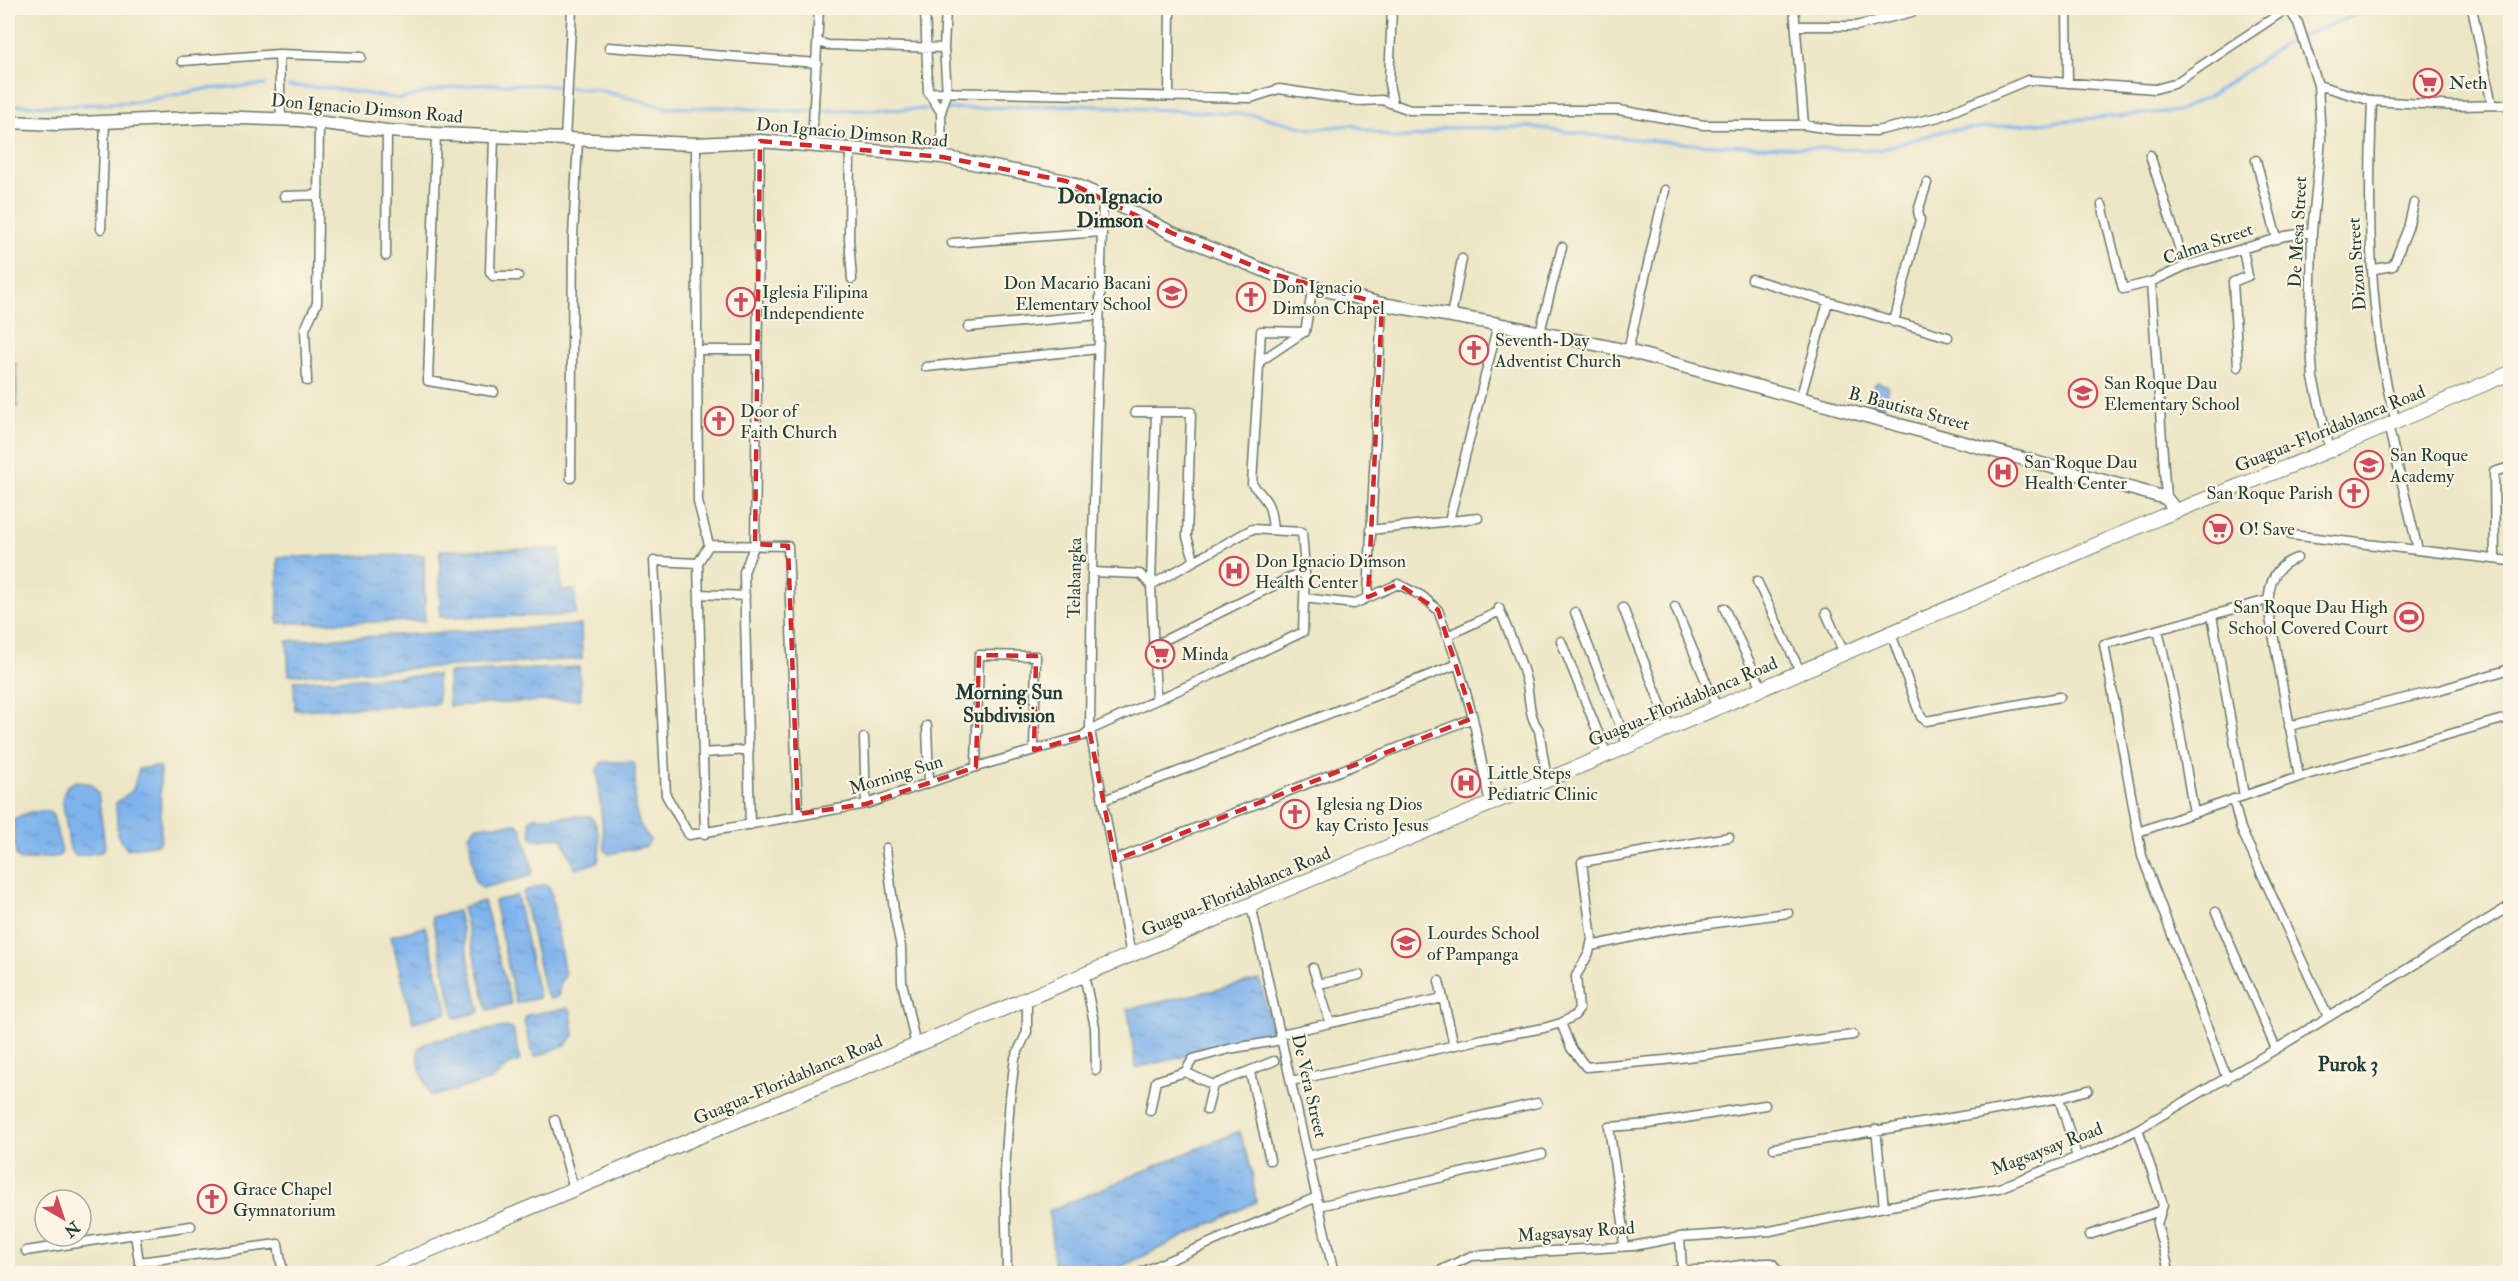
<svg xmlns="http://www.w3.org/2000/svg" width="2518" height="1281" font-family="'IM FELL Double Pica',serif">
  <defs>
    <pattern id="water-ripples" width="26" height="14" patternUnits="userSpaceOnUse" patternTransform="scale(1.5)"><rect width="26" height="14" fill="#7fb3ec"/><path d="M2 4q2-2 4 0t4 0M15 11q2-2 4 0t4 0" fill="none" stroke="#6793c0"/></pattern>
  </defs>
  <rect width="100%" height="100%" fill="#fcf5e5"/>
  <filter id="ink" filterUnits="userSpaceOnUse"><feTurbulence type="fractalNoise" baseFrequency=".0167" numOctaves="2"/><feDisplacementMap in="SourceGraphic" scale="12" xChannelSelector="R" yChannelSelector="G"/><feConvolveMatrix kernelMatrix="1 2 1 2 8 2 1 2 1" color-interpolation-filters="sRGB"/></filter>
  <filter id="wash" filterUnits="userSpaceOnUse"><feTurbulence type="fractalNoise" baseFrequency=".008" numOctaves="4" result="noise"/><feDisplacementMap in="SourceGraphic" scale="24" xChannelSelector="R" yChannelSelector="G"/><feGaussianBlur stdDeviation="1.35" result="paint"/><feColorMatrix in="noise" values="0 0 0 0 0 0 0 0 0 0 0 0 0 0 0 0 0 1.4 0 .05"/><feComposite in="paint" operator="in"/></filter>
  <g filter="url(#wash)">
    <rect width="100%" height="100%" fill="#ede6c6"/>
    <path fill="url(#water-ripples)" stroke="#4f7890" stroke-width="1.5" d="M8,360L16,364L17,407L8,415Z
      M1877,382L1888,386L1884,406L1882,408L1873,405L1868,401L1874,384Z
      M560,549L561,590H575L576,614H561V616L440,617V550Z
      M424,555L425,621L278,623V557Z
      M581,625L582,659L289,675L287,641Z
      M579,667L581,699L449,706L448,673Z
      M437,675L438,704L295,710L294,681Z
      M602,762H632L635,765V809L640,825L650,840L647,846L609,854L605,850L597,770Z
      M152,767H160L161,841L158,844L127,849L118,837L116,803L133,790L139,769Z
      M76,781L91,784L98,793L105,847L102,852L75,856L70,850L62,798L67,786Z
      M48,811L53,816L62,852L59,856L21,861L16,855L13,819L30,812Z
      M590,816C600,825 601,850 598,862L575,869L563,839L557,837L535,841L531,837L530,820L535,817Z
      M516,824L522,829L533,870L530,876L482,888L475,881L469,835L476,826Z
      M542,885L548,886L551,891L565,977L561,980L558,997L550,999L545,992L523,894L524,891Z
      M517,896L539,998L516,1003L494,901Z
      M484,901L511,1004L488,1010L462,907Z
      M458,911L480,1012L455,1018L432,917Z
      M425,927L448,1013L413,1022L391,936Z
      M1260,980L1273,1035L1136,1068L1128,1009Z
      M568,1008L571,1012L574,1035L565,1045L535,1057L532,1052L524,1021L527,1015Z
      M505,1027L513,1029L520,1061L508,1065L492,1080L433,1096L429,1093C425,1082 415,1060 419,1049C421,1044 427,1043 432,1041Z
      M1239,1131L1252,1172L1256,1202L1108,1273H1055L1049,1211Z"/>
    <g fill="none" stroke-linecap="round" stroke-linejoin="round">
      <path stroke="#7fb3ec" stroke-width="3" d="M289,86L330,88L400,99L442,89L485,84L544,85L599,90L668,108L724,107L783,111L931,109
        M8,105L61,106L138,102L205,89L265,85
        M946,109L1079,105L1255,115L1311,129L1352,125L1394,138L1422,136L1443,128L1533,127L1592,135L1691,144L1879,150L1943,131L2178,111L2210,96L2287,42L2355,15L2368,8"/>
    </g>
  </g>
  <g filter="url(#ink)">
    <g fill="none" stroke-linecap="round" stroke-linejoin="round">
      <g stroke="#677867" stroke-width="11">
        <path id="street" d="M925,8L928,92L941,112
          M1392,8L1389,84L1393,103
          M1794,8L1804,125
          M2067,8L2068,83
          M2472,8L2492,105
          M1796,26H1856L1912,12L1915,8
          M818,42L828,45L944,48
          M609,47L817,63
          M279,54L281,119
          M182,61L279,54L361,57
          M2318,85L2372,101L2456,106L2510,105
          M928,92L1251,98L1279,89L1359,101L1382,100L1410,110H1619L1704,125H1804L1836,130L1876,131L1939,117L2028,80L2155,89L2174,84L2285,10L2290,11L2298,23L2318,85L2321,139L2312,232L2310,330L2313,378L2330,450
          M1169,95L1170,8
          M2372,101C2368,206 2367,320 2396,422
          M436,134L428,381L494,392
          M494,137L490,272L493,276H518
          M565,140L572,8
          M8,144L12,123
          M696,144L698,502L709,545
          M812,144L819,8
          M850,147L849,239L852,279
          M2150,155L2185,266
          M942,157L941,112L947,93L944,48L946,8
          M2256,160L2277,239
          M284,196L318,195
          M1103,197L1092,572L1090,730L1131,956
          M2102,205L2123,289L2151,282L2185,266L2285,236L2312,232
          M101,229L105,121
          M952,243L1101,232
          M386,256L387,131
          M2374,269L2393,266L2408,228L2414,203
          M1752,279L1948,337
          M2151,282L2166,498
          M1451,316L1462,259
          M1894,322L1920,220L1918,211L1927,183
          M968,327L1099,315
          M1540,332L1562,247
          M697,350H756
          M1628,351L1665,190
          M1259,362L1304,332
          M926,367L1098,349
          M2238,367L2233,282L2248,276L2243,249
          M307,381L305,329L317,303L319,122
          M1800,399L1828,302
          M1135,412H1191L1187,537L1194,559
          M2388,425L2418,550
          M571,478L573,237L578,140
          M1449,521L1498,324
          M1273,530C1271,506 1269,502 1252,484L1261,331L1305,332L1313,286
          M1370,530L1478,518
          M2291,535L2510,561
          M2297,558C2272,566 2267,588 2269,612L2299,777
          M2495,559L2494,472L2510,467
          M698,563L654,561L666,795L689,835L866,804L976,767L1083,736L1090,730L1225,669L1303,632L1305,570L1302,532L1252,529L1151,585L1140,574L1092,572
          M1757,581L1800,671
          M699,594L745,596
          M1368,597L1382,304
          M1304,598L1354,604L1398,584L1422,596L1438,610L1458,664L1473,718L1490,804
          M1675,607L1717,708
          M1499,608C1508,633 1522,659 1527,685C1530,701 1529,717 1539,730L1547,780
          M1623,608L1670,728
          M1724,608L1762,688
          M1575,612L1628,746
          M1826,613L1844,653
          M2212,615L2244,796
          M2158,630L2174,699L2194,813
          M1891,633L1917,707L1921,717L1926,721L2060,697
          M1447,636L1500,611
          M1561,641L1607,755
          M1155,645L1305,570
          M1156,700L1151,585L1156,412
          M927,726L929,783
          M2289,726L2439,690L2510,669
          M864,738L866,804
          M703,753L749,750
          M976,767L979,655L1036,656L1034,750
          M2233,799L2241,829L2328,1017
          M1104,800L1458,664
          M750,825L744,572L755,544L760,141
          M2138,832L2299,777L2510,717
          M705,834L698,563L709,545L788,546L798,814
          M886,848L895,918L901,947L902,982L916,1046
          M1115,860L1473,718
          M1251,905L1334,1274
          M2216,912L2276,1049
          M1591,946L1665,930L1788,913
          M1313,968L1330,1023
          M1084,975L1095,1027L1096,1070
          M1439,981L1454,1045
          M1319,984L1359,975
          M1561,1023L1571,1048L1586,1067L1665,1060L1853,1035
          M1281,1034L1443,998
          M1185,1072L1193,1059L1229,1049L1282,1040
          M1250,1072L1270,1160
          M2227,1079L2142,856L2104,644L2268,600
          M1291,1081L1483,1039L1544,1028L1561,1023L1574,1016L1579,1010L1576,976L1589,953L1592,939L1582,862L1729,837
          M2059,1098L2077,1157
          M1207,1110L1213,1085L1274,1061
          M1150,1111L1156,1081L1185,1072L1213,1085
          M555,1120L574,1189
          M1876,1129L1884,1207
          M2138,1129L2163,1205L2157,1224L2170,1274
          M1774,1148L1980,1113L2059,1098L2088,1090
          M1308,1156L1537,1103
          M1319,1206L1542,1154
          M135,1234L191,1226
          M2089,1235L2160,1211
          M1680,1237L1682,1270C1712,1272 1742,1262 1772,1263L1780,1274
          M1623,1246L1624,1229L1609,1127L1649,1124L1765,1105
          M26,1251L135,1234L139,1262L278,1244L283,1274
          M1007,1274L1005,1170L1010,1098L1015,1058L1027,1032V999
          M1137,1274L1317,1197
          M1433,1274L1471,1256L1633,1246L1680,1237L1770,1231L1884,1207L1999,1188L2100,1148L2138,1129L2276,1049L2510,906
          M1660,1274L1682,1270"/>
      </g>
      <g stroke="#677867" stroke-width="15">
        <path id="secondary" d="M8,122L57,124L214,117L300,120L387,131L436,134L696,144L760,141L942,157L1066,181L1103,197L1172,233L1273,274L1318,288L1382,304L1498,324L1628,351L2166,498L2176,511"/>
      </g>
      <g stroke="#677867" stroke-width="16">
        <path id="primary" d="M372,1274L1628,746L2161,517L2330,450L2510,373"/>
      </g>
      <use href="#street" stroke="#fff" stroke-width="8"/>
      <use href="#secondary" stroke="#fff" stroke-width="12"/>
      <use href="#primary" stroke="#fff" stroke-width="14"/>
    </g>
  </g>
  <path fill="none" stroke="#d62828" stroke-width="4.5" stroke-dasharray="12 8" stroke-linejoin="round" d="M760,141L942,157L1066,181L1172,233L1273,274L1382,304L1368,597L1398,584L1438,610L1473,718L1115,860L1090,734L1034,750L1036,656L979,655L976,767L866,804L798,814L788,546L755,544Z"/>
  <defs>
    <g id="supermarket-ring" transform="scale(1.5)"><circle r="9.5" fill="#fcf5e5" stroke="#d1495b" stroke-width="1.5"/><path d="M-6-5.5h2.5l.6 2H6L4.5 2H-2.5L-4.4-4H-6ZM-1.5 3.2a1.3 1.3 0 1 0 .1 0ZM3 3.2a1.3 1.3 0 1 0 .1 0Z" fill="#d1495b"/></g>
    <g id="school-ring" transform="scale(1.5)"><circle r="9.5" fill="#fcf5e5" stroke="#d1495b" stroke-width="1.5"/><path d="M0-5L7-2L0 1L-7-2ZM-4 1L0 2.5L4 1V4Q0 6-4 4Z" fill="#d1495b"/></g>
    <g id="church-ring" transform="scale(1.5)"><circle r="9.5" fill="#fcf5e5" stroke="#d1495b" stroke-width="1.5"/><path d="M-1.2-6h2.4v3.5h3.3v2.4h-3.3V6h-2.4V-.1h-3.3v-2.4h3.3Z" fill="#d1495b"/></g>
    <g id="hospital-ring" transform="scale(1.5)"><circle r="9.5" fill="#fcf5e5" stroke="#d1495b" stroke-width="1.5"/><path d="M-5-5h3v3.5h4V-5h3V5h-3V1.5h-4V5h-3Z" fill="#d1495b"/></g>
    <g id="stadium-ring" transform="scale(1.5)"><circle r="9.5" fill="#fcf5e5" stroke="#d1495b" stroke-width="1.5"/><path d="M0-5a6.5 5 0 1 0 0 10a6.5 5 0 1 0 0-10ZM-3.5-1.8h7v3.6h-7Z" fill="#d1495b"/></g>
  </defs>
  <g fill-rule="evenodd">
    <use href="#supermarket-ring" x="2428" y="83"/>
    <use href="#school-ring" x="1172" y="293"/>
    <use href="#church-ring" x="1251" y="297"/>
    <use href="#church-ring" x="741" y="302"/>
    <use href="#church-ring" x="1474" y="350"/>
    <use href="#school-ring" x="2083" y="393"/>
    <use href="#church-ring" x="719" y="421"/>
    <use href="#school-ring" x="2369" y="465"/>
    <use href="#hospital-ring" x="2003" y="472"/>
    <use href="#church-ring" x="2354" y="493"/>
    <use href="#supermarket-ring" x="2218" y="529"/>
    <use href="#hospital-ring" x="1234" y="571"/>
    <use href="#stadium-ring" x="2409" y="617"/>
    <use href="#supermarket-ring" x="1160" y="654"/>
    <use href="#hospital-ring" x="1466" y="783"/>
    <use href="#church-ring" x="1295" y="814"/>
    <use href="#school-ring" x="1406" y="943"/>
    <use href="#church-ring" x="212" y="1199"/>
  </g>
  <g text-anchor="middle" dominant-baseline="central" stroke-width="4.5" stroke-linejoin="round" paint-order="stroke">
    <g font-size="18" fill="#1f3d34" stroke="#fcf5e5" text-anchor="start">
      <text x="2449" y="83">Neth</text>
      <text x="1151" y="283" text-anchor="end">Don Macario Bacani<tspan x="1151" dy="21">Elementary School</tspan></text>
      <text x="1272" y="287">Don Ignacio<tspan x="1272" dy="21">Dimson Chapel</tspan></text>
      <text x="762" y="292">Iglesia Filipina<tspan x="762" dy="21">Independiente</tspan></text>
      <text x="1495" y="340">Seventh-Day<tspan x="1495" dy="21">Adventist Church</tspan></text>
      <text x="2104" y="383">San Roque Dau<tspan x="2104" dy="21">Elementary School</tspan></text>
      <text x="740" y="411">Door of<tspan x="740" dy="21">Faith Church</tspan></text>
      <text x="2390" y="455">San Roque<tspan x="2390" dy="21">Academy</tspan></text>
      <text x="2024" y="462">San Roque Dau<tspan x="2024" dy="21">Health Center</tspan></text>
      <text x="2333" y="493" text-anchor="end">San Roque Parish</text>
      <text x="2239" y="529">O! Save</text>
      <text x="1255" y="561">Don Ignacio Dimson<tspan x="1255" dy="21">Health Center</tspan></text>
      <text x="2388" y="607" text-anchor="end">San Roque Dau High<tspan x="2388" dy="21">School Covered Court</tspan></text>
      <text x="1181" y="654">Minda</text>
      <text x="1487" y="773">Little Steps<tspan x="1487" dy="21">Pediatric Clinic</tspan></text>
      <text x="1316" y="804">Iglesia ng Dios<tspan x="1316" dy="21">kay Cristo Jesus</tspan></text>
      <text x="1427" y="933">Lourdes School<tspan x="1427" dy="21">of Pampanga</tspan></text>
      <text x="233" y="1189">Grace Chapel<tspan x="233" dy="21">Gymnatorium</tspan></text>
    </g>
    <g font-size="18" fill="#1f3d34" stroke="#fcf5e5">
      <text transform="translate(367 109) rotate(5)">Don Ignacio Dimson Road</text>
      <text transform="translate(852 133) rotate(5)">Don Ignacio Dimson Road</text>
      <text transform="translate(2298 232) rotate(-87)">De Mesa Street</text>
      <text transform="translate(2208 244) rotate(-19)">Calma Street</text>
      <text transform="translate(2357 264) rotate(-94)">Dizon Street</text>
      <text transform="translate(1909 409) rotate(15)">B. Bautista Street</text>
      <text transform="translate(2330 429) rotate(-22)">Guagua-Floridablanca Road</text>
      <text transform="translate(1075 578) rotate(-89)">Telabangka</text>
      <text transform="translate(1683 702) rotate(-23)">Guagua-Floridablanca Road</text>
      <text transform="translate(896 775) rotate(-17)">Morning Sun</text>
      <text transform="translate(1236 892) rotate(-23)">Guagua-Floridablanca Road</text>
      <text transform="translate(788 1080) rotate(-23)">Guagua-Floridablanca Road</text>
      <text transform="translate(1309 1086) rotate(77)">De Vera Street</text>
      <text transform="translate(2047 1149) rotate(-21)">Magsaysay Road</text>
      <text transform="translate(1576 1232) rotate(-4)">Magsaysay Road</text>
    </g>
    <g font-size="20" font-weight="bold" fill="#1f3d34" stroke="#fcf5e5">
      <text x="1009" y="692">Morning Sun<tspan x="1009" dy="23">Subdivision</tspan></text>
      <text x="2348" y="1064">Purok 3</text>
    </g>
    <g font-size="21" font-weight="bold" fill="#1f3d34" stroke="#fcf5e5">
      <text x="1110" y="196">Don Ignacio<tspan x="1110" dy="24">Dimson</tspan></text>
    </g>
  </g>
  <rect width="2518" height="1281" fill="none" stroke="#fcf5e5" stroke-width="30"/>
  <g transform="translate(63 1218) rotate(141)"><circle r="28" fill="#fcf5e5" stroke="#a4ab9e" stroke-width="1.5"/>
  <path d="M0-4.5L10 22L0 15L-10 22Z" fill="#d1495b"/>
  <text y="-9" font-size="16" font-weight="bold" text-anchor="middle" fill="#1f3d34">N</text>
  </g>
</svg>
